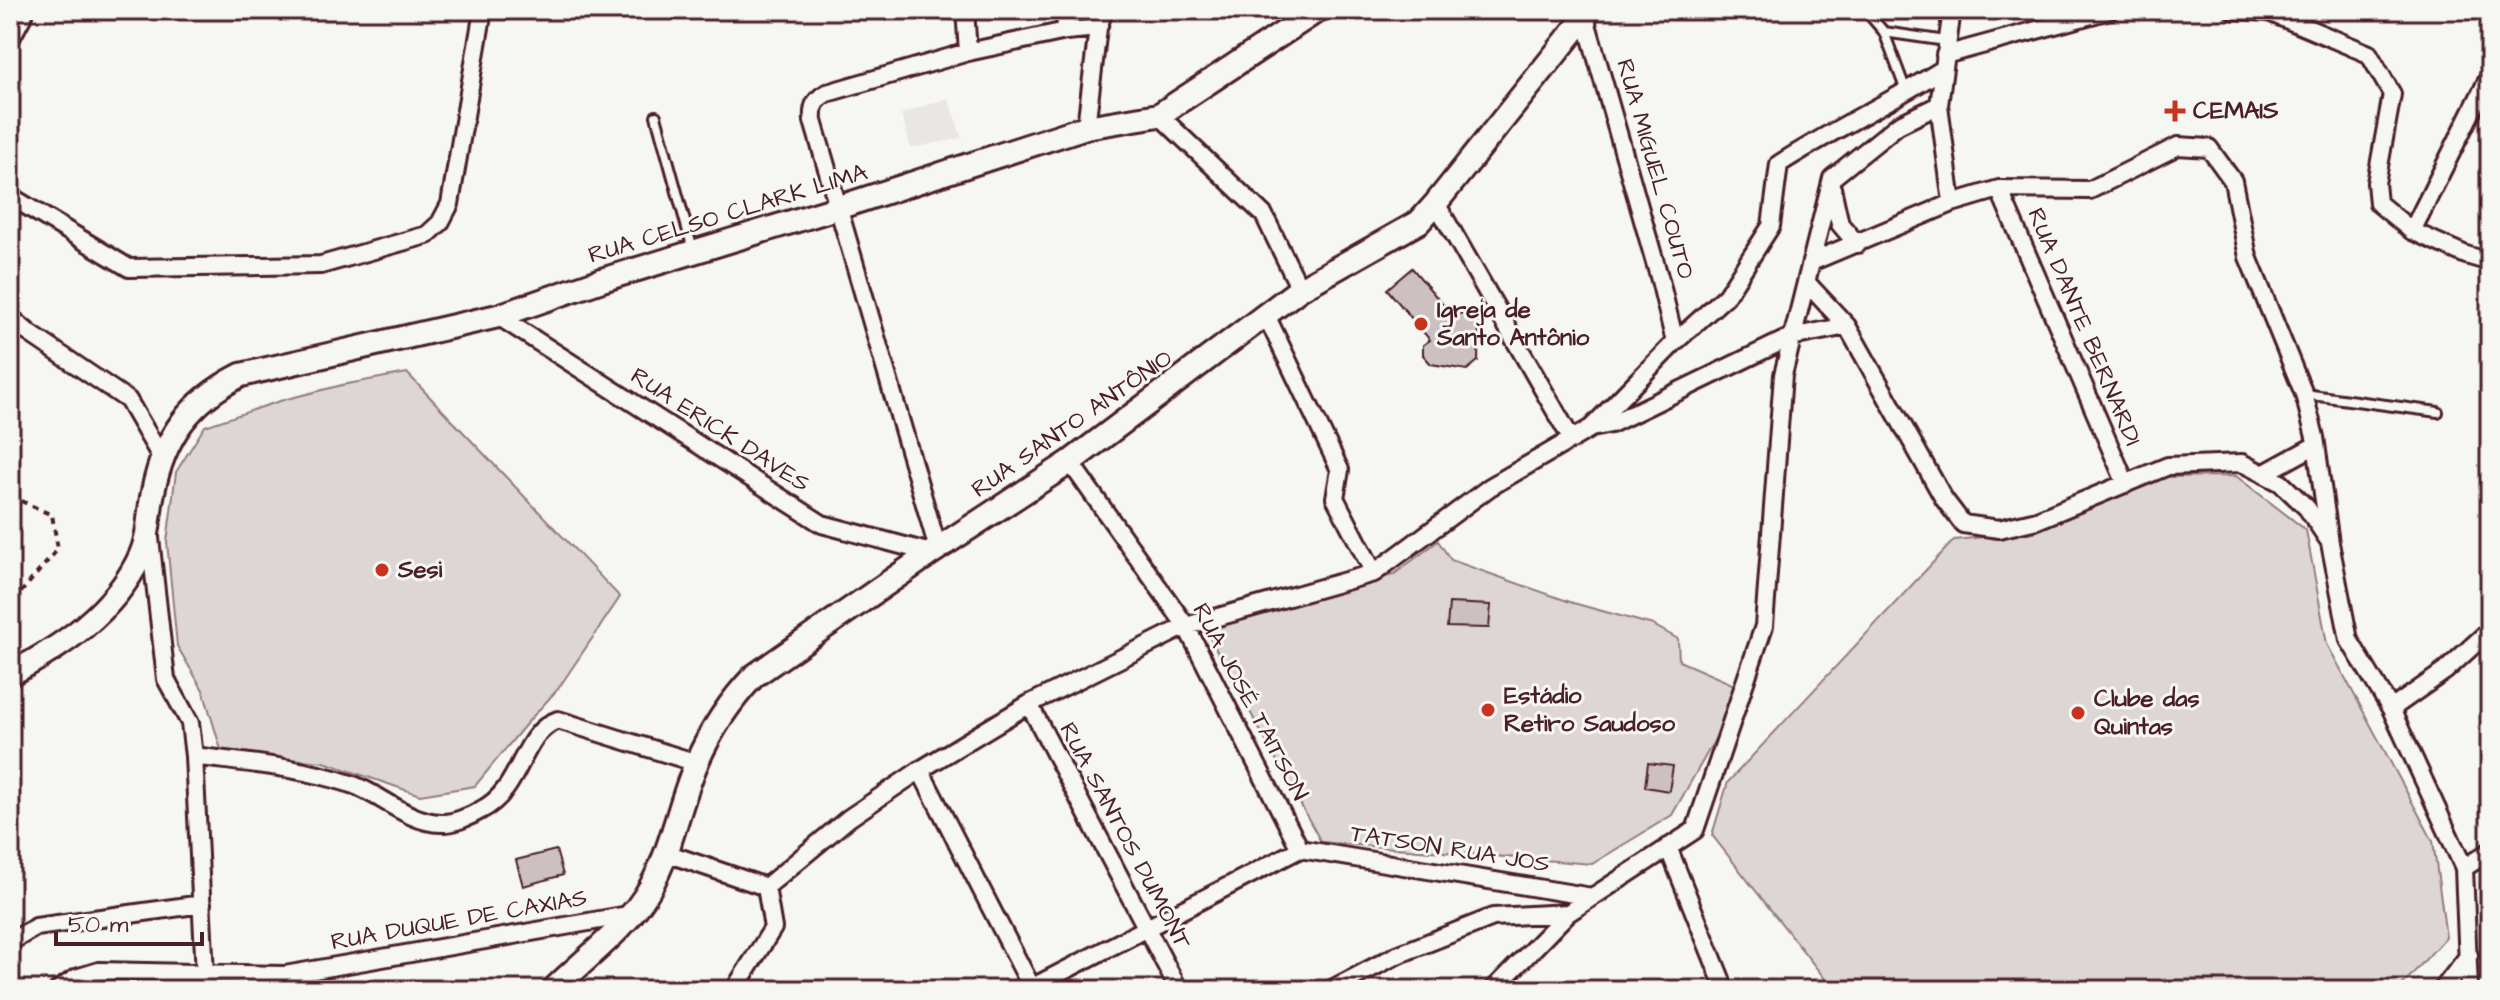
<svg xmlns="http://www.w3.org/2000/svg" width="2500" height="1000" font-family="'Architects Daughter',sans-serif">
  <rect width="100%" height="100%" fill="#f6f6f2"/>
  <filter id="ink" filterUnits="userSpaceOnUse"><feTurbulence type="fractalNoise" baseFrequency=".0125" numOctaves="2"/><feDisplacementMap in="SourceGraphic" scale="16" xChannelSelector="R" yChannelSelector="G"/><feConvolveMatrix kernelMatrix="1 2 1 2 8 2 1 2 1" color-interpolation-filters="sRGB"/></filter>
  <g filter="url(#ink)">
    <path fill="#e9e6e3" d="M948,98L962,138L911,148L901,114Z"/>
    <path fill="#ddd6d5" stroke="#947a80" stroke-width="2" d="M407,373L620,597L558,689L526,724L475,786L420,795L324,762L222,753L203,690L177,646L167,542L176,472L205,426L283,400L342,385Z
      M2236,476L2306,530L2327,644L2433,841L2446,937L2398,990H1828L1825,979L1712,835L1728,782L1954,540L2034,532L2167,477Z
      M1438,541L1451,560L1573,603L1653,625L1678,639L1679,661L1737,686L1718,734L1672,815L1592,864L1321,842L1205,629L1393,575Z"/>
    <path fill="#ccc1c0" stroke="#4a1f2b" stroke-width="2" d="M1412,268L1450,313L1470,314L1479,324L1478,361L1467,370L1431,364L1423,355V345L1430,340L1387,289Z
      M1449,603L1491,605L1489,628L1447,627Z
      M1648,763L1673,766L1669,791L1645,787Z
      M556,850L563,875L523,886L516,860Z"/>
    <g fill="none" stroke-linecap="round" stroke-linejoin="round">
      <g stroke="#4a1f2b" stroke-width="14">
        <path id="lane" d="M1865,10L1884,32L1906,91
          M1884,32L1946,41
          M656,116L693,250
          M2304,394L2438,412"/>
      </g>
      <g stroke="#4a1f2b" stroke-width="22">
        <path id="street" d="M965,10L968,52
          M1065,10L1066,31L1098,28
          M1952,10L1939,105L1952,203
          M2233,10L2269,12L2369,54L2392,94L2376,183L2378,203L2412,231L2466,255L2490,262
          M1588,14L1585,17L1660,280L1675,342
          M10,40L26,10
          M1945,55L2110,10
          M1159,115L1264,215L1300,289
          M1086,127L1098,28L1104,10
          M1832,188L1840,224L1857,244
          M1999,189L2126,484
          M10,196L129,268L321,265L427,235L440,223L450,204L483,10
          M1436,203L1572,440
          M2412,231L2490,75
          M1811,262L1952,203L1999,189L2090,190L2178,146L2209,148L2233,181L2248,257L2304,394L2315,437L2330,543L2349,640L2391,709L2464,868L2469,990
          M1806,282L1847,326L1944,499L1963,524L1999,529L2037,520L2168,466L2242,463L2281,483L2307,508L2327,538
          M1266,315L1340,470L1335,498L1374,573
          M498,316L822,524L931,553
          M10,317L29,333L128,400L161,457
          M1592,427L1675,342L1726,296L1771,226L1779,164C1832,130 1889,103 1943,69
          M1070,462L1186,626L1300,849
          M2263,474L2316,445
          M150,538L166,679L190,723L194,756L205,975
          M938,549L813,121C812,107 814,100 827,93L968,52L1066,31
          M1029,704L1179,990
          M2391,709L2445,671L2490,630
          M194,756C246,763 301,767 351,784C381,794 407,822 441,823C453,824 471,816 481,810C523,789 520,733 558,720L697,763
          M920,770L1033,990
          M1668,847L1721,979L1723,990
          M1300,849L1592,897
          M666,853L766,887
          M2464,868L2490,851
          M10,942L36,927L202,904
          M58,990L76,978L99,971L285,975L634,914
          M734,990L773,928L766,887L849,818L920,770L1029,704L1186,626L1374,573L1490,487L1591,428L1611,424L1791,337L1847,326
          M1027,990L1300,849
          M1330,990L1397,955L1493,917L1568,913
          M1493,990L1568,913L1695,830L1764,626L1783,375L1832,178L1898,125L1939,105
          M2442,990L2469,955"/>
      </g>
      <g stroke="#4a1f2b" stroke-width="28">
        <path id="secondary" d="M10,674C62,647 114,612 140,557C150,535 148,515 153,492C164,436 190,401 241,375L498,316L602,280L840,207L1086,127L1159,115L1318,10
          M553,990C586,957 627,929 650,888C672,849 679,803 697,762C711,730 730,701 754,676L931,553L1070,462L1300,289L1419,222L1436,203L1585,17L1582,10"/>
      </g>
      <path stroke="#4a1f2b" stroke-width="4" stroke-dasharray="6 6" stroke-linecap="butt" d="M10,496L52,515L58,549L10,605"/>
      <use href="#lane" stroke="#f6f6f2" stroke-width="8"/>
      <use href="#street" stroke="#f6f6f2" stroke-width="16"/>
      <use href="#secondary" stroke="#f6f6f2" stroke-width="22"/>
    </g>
  </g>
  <g fill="#c8321e" stroke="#f6f6f2" stroke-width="3">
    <path d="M2171 99h8v8h8v8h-8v8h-8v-8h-8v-8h8z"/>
    <circle cx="1421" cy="324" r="8"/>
    <circle cx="382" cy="570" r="8"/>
    <circle cx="1488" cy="710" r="8"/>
    <circle cx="2078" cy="713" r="8"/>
  </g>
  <g text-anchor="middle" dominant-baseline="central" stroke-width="6" stroke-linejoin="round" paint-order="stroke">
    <g font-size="24" font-weight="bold" fill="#4a1f2b" stroke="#f6f6f2" text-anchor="start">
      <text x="2193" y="111">CEMAIS</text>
      <text x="1437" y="310">Igreja de<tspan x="1437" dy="28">Santo Antônio</tspan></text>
      <text x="398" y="570">Sesi</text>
      <text x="1504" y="696">Estádio<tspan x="1504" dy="28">Retiro Saudoso</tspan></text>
      <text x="2094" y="699">Clube das<tspan x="2094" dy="28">Quintas</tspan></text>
    </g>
    <g font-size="24" fill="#4a1f2b" stroke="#f6f6f2">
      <text transform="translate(1655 169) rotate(74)">RUA MIGUEL COUTO</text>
      <text transform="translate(728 214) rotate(-17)">RUA CELSO CLARK LIMA</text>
      <text transform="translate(2084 327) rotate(67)">RUA DANTE BERNARDI</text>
      <text transform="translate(1072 424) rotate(-35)">RUA SANTO ANTÔNIO</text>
      <text transform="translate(720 430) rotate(33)">RUA ERICK DAVES</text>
      <text transform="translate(1250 702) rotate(62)">RUA JOSÉ TAITSON</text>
      <text transform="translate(1125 836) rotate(62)">RUA SANTOS DUMONT</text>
      <text transform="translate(1450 849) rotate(9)">TATSON RUA JOS</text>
      <text transform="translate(459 920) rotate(-10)">RUA DUQUE DE CAXIAS</text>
    </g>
  </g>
  <rect width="2500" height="1000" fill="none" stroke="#f6f6f2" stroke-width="40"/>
  <rect x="20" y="20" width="2460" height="960" fill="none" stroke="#4a1f2b" stroke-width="3" filter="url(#ink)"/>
  <path d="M56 932v12h146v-12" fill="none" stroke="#4a1f2b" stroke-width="4"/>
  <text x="68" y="932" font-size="24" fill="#4a1f2b" stroke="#f6f6f2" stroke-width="6" paint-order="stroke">50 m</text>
</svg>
